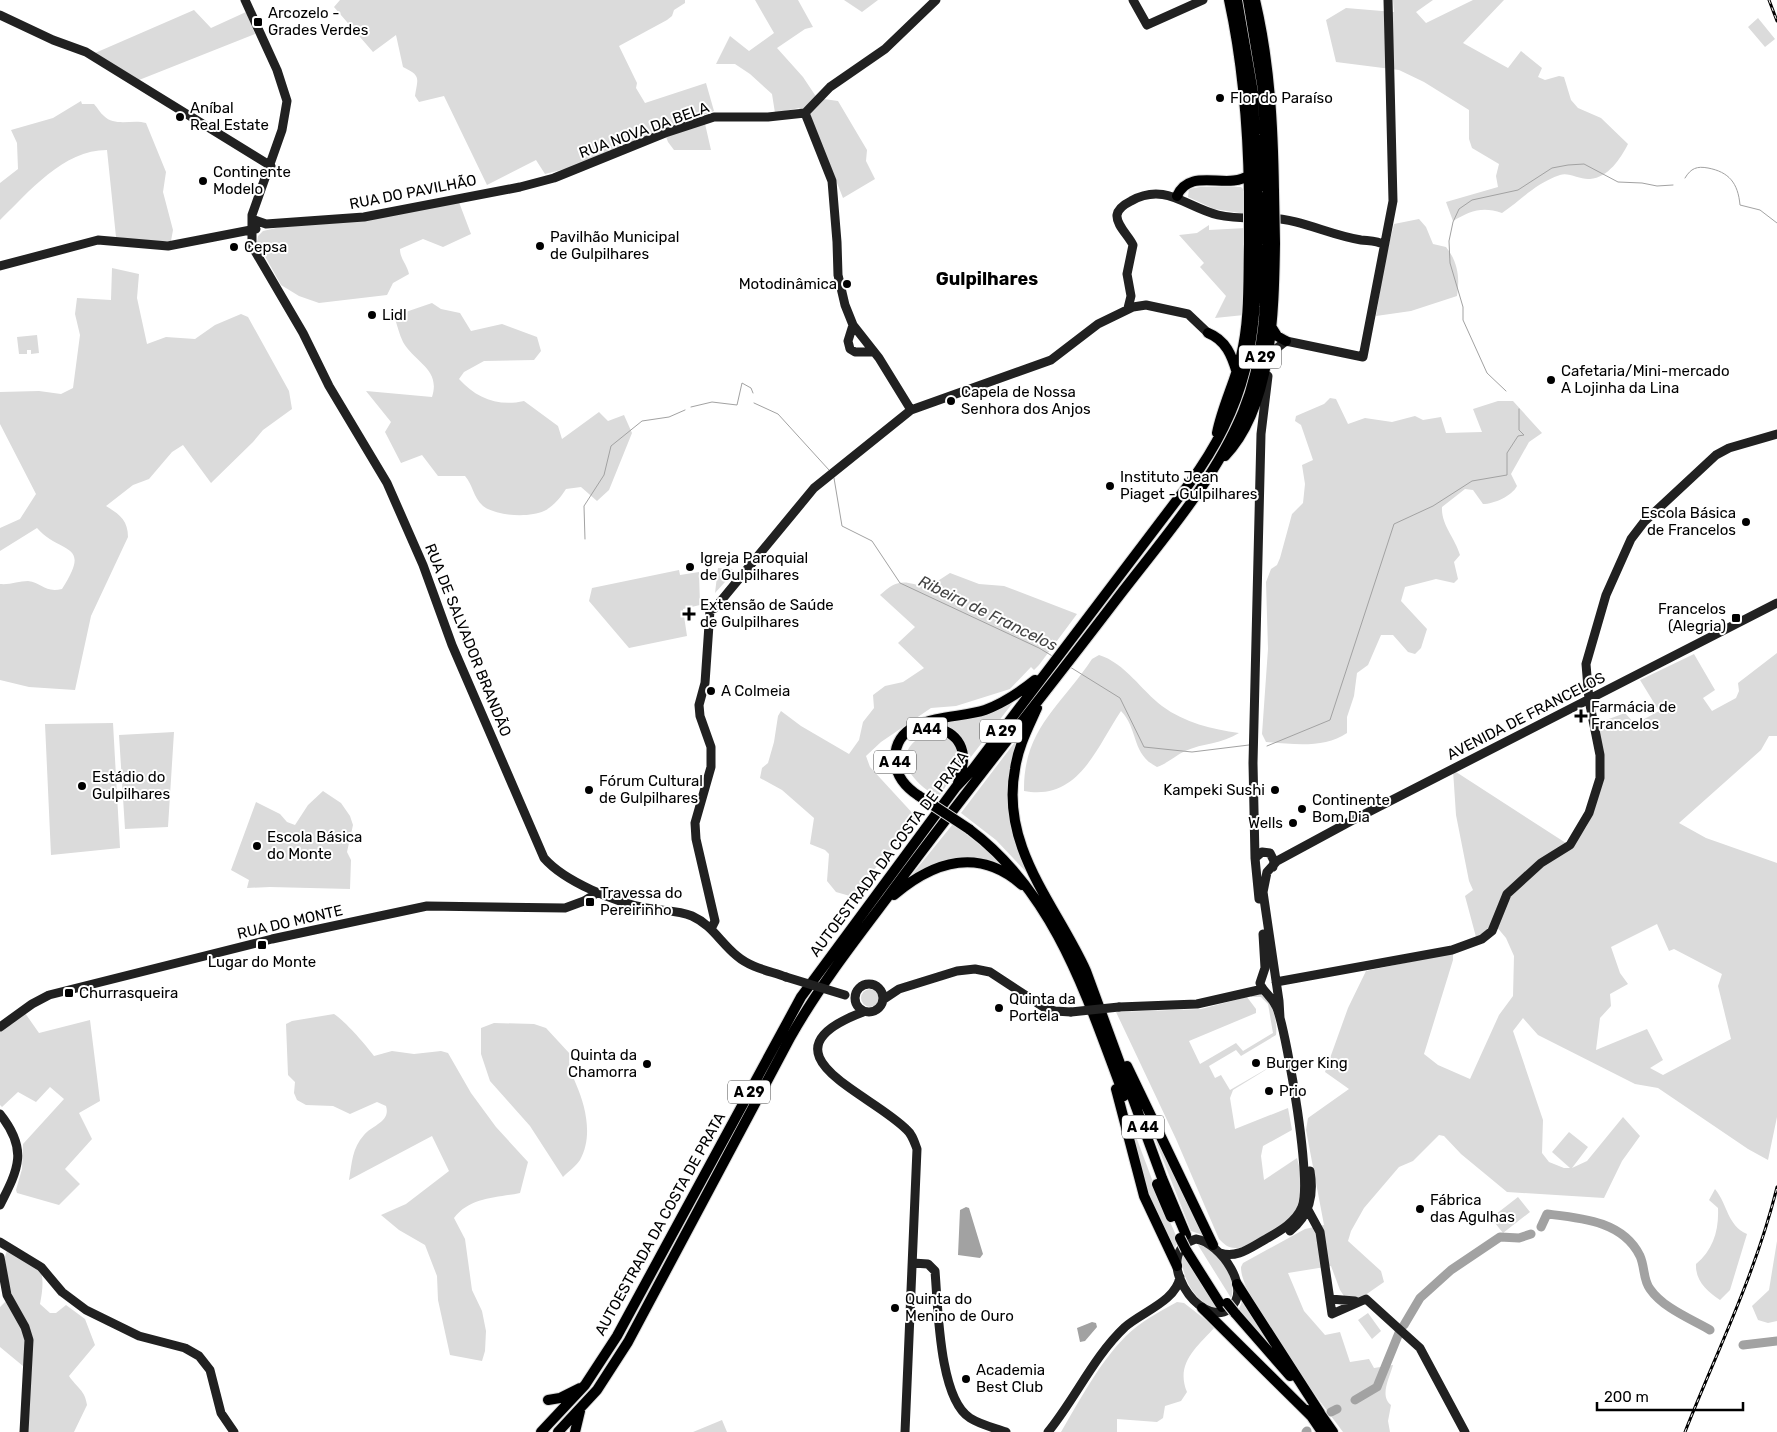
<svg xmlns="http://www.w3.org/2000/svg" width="1777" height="1432" font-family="Rubik,sans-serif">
  <rect width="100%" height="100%" fill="#fff"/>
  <path fill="#dbdbdb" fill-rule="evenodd" d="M340,0H685V3L674,10L672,16L667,20L619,46L637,83L636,88L645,103L706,83L714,111L703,115L711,150H674L668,142L663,129L573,167L545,174L536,160L487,185L444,96L419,102L415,96C418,77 421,76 403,67L396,35L373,52L334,7Z
    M755,0H798L813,27L805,29L777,48L803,77L817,98L838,101L867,150L866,161L875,179L843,198L814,125L799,108L775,113L772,94L750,74L735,64H716L730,36L749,51L774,33Z
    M844,0H878L862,12Z
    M1393,0H1433L1416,12L1426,23L1473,0H1504L1463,43L1508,68L1521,51L1542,68L1538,77L1545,80L1559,76L1564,77L1571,100L1578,108L1601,118L1628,144C1621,158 1608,178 1590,179C1580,180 1569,172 1560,175C1534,184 1523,199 1502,213C1482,206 1470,211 1453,221L1446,202L1498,187L1496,176L1499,164L1472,148L1469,139V110L1424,82L1399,70L1336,62L1326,20L1346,8L1394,12Z
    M194,10L211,28L246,12L255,34L139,80L95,53Z
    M1758,18L1775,39L1765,47L1748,27Z
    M81,101L82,104H94C98,108 100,113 104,116C115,127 133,119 146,123L166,172L163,192L173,230L171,241H144L116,237L107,150C63,150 29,192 0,220V183L18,169L17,143L11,130L53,118Z
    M1200,187H1241L1244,190L1246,214L1214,209L1188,197L1189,189Z
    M457,197L471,234L443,247L423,239L400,249C400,259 407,264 409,274L393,283L387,295L319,303L299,296L281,285L257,242L258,236L263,231L302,222L329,220Z
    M1419,219L1426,227L1433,244L1446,247C1458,262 1460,278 1457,296L1411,311L1376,316L1384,265L1394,224Z
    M1209,225V230L1246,228L1244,315L1215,318L1226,296L1200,267L1204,263L1179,235L1197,233Z
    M112,268L139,274L137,298L147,344L166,337L195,339L215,325L241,314L248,317L289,391L292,409L263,430L253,442L211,483L183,445L172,452L149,479L133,485L106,506C119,514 128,520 128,537L91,616L75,690L29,687L0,680V584C10,585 19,581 28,581C42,583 45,593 62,589C93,541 60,555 37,528L0,551V528L20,519L36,494L0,424V392L39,391L61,394L73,388L80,335L75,314L77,298L111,300Z
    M432,303L441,309L460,313L471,331L502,324L537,337L541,351L534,360L484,361L464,372L459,379C476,398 498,407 524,401L558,426L562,439L599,412L608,421L624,415L632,433L609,490L597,501L581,487L566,489C561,497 553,507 544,511C529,518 496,516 483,506C473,497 473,485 465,476H438L422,455L401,463L385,432L391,422L366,391L432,397C441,369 415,363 403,342C399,334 397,324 394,316Z
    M37,335L39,353L31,354V350H27V354H19L17,337Z
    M1330,398L1336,399L1348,424L1365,418L1392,422L1415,416L1423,420L1441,417L1446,433L1482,432L1473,409L1498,401H1513L1542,433L1529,442L1511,474L1517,486C1512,496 1494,504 1483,504L1473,490L1465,489L1442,507C1441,525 1455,538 1460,555L1454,562L1458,579L1454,583L1436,579L1405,587L1401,601L1427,629L1421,648L1415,654L1408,652L1393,635H1381L1368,665L1357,673L1354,696L1347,717V733C1324,749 1292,744 1266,742L1262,734L1268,649L1266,582L1271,569L1277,565L1280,558L1292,514L1303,503L1305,484L1302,465L1313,460L1301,425L1295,421L1296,416L1324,404Z
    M718,568L732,569L734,572L715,593Z
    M679,570L680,575L699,572L700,605L683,609L687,636L629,648L589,601L592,588Z
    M950,573L979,584L1004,586L1077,614L1039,665L1034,670L1031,667L1010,689L956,706L931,708L881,742L866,756L870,767L916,817C898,845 871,867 857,898L836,892L827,881L829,854L825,850L810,844L814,818L782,790L760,778L762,768L768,763L774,742L778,716L781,711L801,726L849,754L859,740L863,722L874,708L873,695L885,686L903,682L924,668L898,643L915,627L880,595C898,578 905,581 927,588Z
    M1777,653V736H1769L1761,750L1679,823L1706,838L1777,863V1117L1768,1160L1748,1149L1658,1088L1635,1084L1538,1035L1523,1018L1513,1031L1543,1120L1542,1153L1549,1162L1564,1168H1570L1552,1152L1569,1132L1588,1147L1572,1168L1587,1161L1623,1117L1640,1136L1622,1161L1604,1198L1507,1192L1461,1154L1444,1136L1439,1135L1413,1161L1399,1167L1364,1208L1351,1231L1348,1241L1381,1271L1384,1282L1361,1298L1346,1299L1340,1290L1331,1266L1288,1273L1304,1311L1325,1335L1340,1332L1350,1362L1369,1359L1374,1368L1393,1365C1390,1377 1379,1396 1391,1405L1388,1421L1390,1432H1343C1321,1402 1240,1299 1241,1267L1243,1263L1305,1229L1324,1225L1306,1130L1308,1118L1349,1089L1325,1072L1348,1008L1366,971L1453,953V960L1424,1054L1438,1065L1470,1079L1499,1015L1513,996L1514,956L1506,938L1496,926L1476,937L1465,896L1473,890L1469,881L1456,815L1453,770L1569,845C1603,825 1604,757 1598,723L1625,713L1635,724L1659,711L1640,680L1694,654L1715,690L1703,698L1712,711L1736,698L1739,691L1738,683ZM1657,924L1669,951L1674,949L1722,974L1718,986L1731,1039L1663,1075L1650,1068L1663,1060L1647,1029L1596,1050L1600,1018L1611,1006L1610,994L1628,984L1620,973L1611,947Z
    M1099,655C1125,663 1142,691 1162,706C1185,723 1212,729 1239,733C1222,744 1203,743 1185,751C1175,756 1168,763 1157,767C1131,754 1139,730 1121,711C1096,748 1079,801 1024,791C1023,729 1061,706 1092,659Z
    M1015,700L967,762V756L932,723Z
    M113,723L120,848L51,855L45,724Z
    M1024,730L1011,777L1030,876L996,840L961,813Z
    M174,732L168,827L125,829L119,735Z
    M935,733C976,743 953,776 938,798C928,791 918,784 911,774C897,754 914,735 935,733Z
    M323,791L341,803L350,816L353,825L347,852L351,860L350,889L270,887L247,888L249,880L231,870L256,802L280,814L287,822L295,825L308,805Z
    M953,824L1009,868L978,861L910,877Z
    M861 998a9 9 0 1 1 18 0a9 9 0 1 1-18 0Z
    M1257,993C1272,997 1278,1022 1276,1035L1241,1056L1236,1050L1209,1066L1215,1078L1221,1075L1230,1090L1280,1061L1233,1090L1230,1098L1235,1129L1288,1108L1292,1130L1263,1146L1261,1156L1264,1180L1297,1158C1301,1173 1305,1193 1298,1207C1291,1222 1252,1250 1235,1248C1228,1248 1224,1244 1219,1239L1176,1139L1116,1012L1201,1009L1247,997L1256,1009V1013L1189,1041L1200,1064L1236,1043L1243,1051L1273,1033L1268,1004L1261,997H1251V994Z
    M25,1013L39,1033L90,1020L100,1101L79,1113L92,1139L65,1169L80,1184L59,1205L17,1193L16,1190L22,1169L23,1144L64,1099L50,1087L36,1102L18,1092L2,1107L0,1105V1030Z
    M334,1014C345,1021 365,1044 374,1056L392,1051L414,1054L441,1051L448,1053L471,1093L496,1127L528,1162L520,1193C496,1198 470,1197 454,1218L465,1239L472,1290L482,1311L486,1331L485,1351L482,1361L450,1355L438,1300L437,1276L425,1245L399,1230L381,1215L406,1204L449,1171L432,1136L349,1180C352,1163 352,1148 364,1135C372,1125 391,1122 386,1106L377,1102L350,1114L333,1106L306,1105L297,1100L294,1093L295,1082L288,1075L286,1024L292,1021Z
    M494,1023L534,1024L546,1028L570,1054C567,1067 572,1073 576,1084C586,1107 593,1137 580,1160C576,1166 568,1172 563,1177L530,1126L490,1081L481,1054V1028Z
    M1132,1081L1206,1236L1191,1231Z
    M1117,1086L1156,1190L1178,1240L1174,1251L1154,1213Z
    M1715,1189C1728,1205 1727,1225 1747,1234L1730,1290L1720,1300C1708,1292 1695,1281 1696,1264C1713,1250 1719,1231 1718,1208L1709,1200Z
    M1518,1197L1530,1212L1503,1233L1491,1218Z
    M1777,1241V1321L1768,1323L1758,1320L1752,1306L1769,1290Z
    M11,1245C43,1260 46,1273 40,1304L50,1313H56L66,1305L85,1319L95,1345L69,1376C77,1388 85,1390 87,1405L74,1432H24L29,1371L0,1347V1307L7,1300C5,1284 0,1255 11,1245Z
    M1198,1245C1218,1247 1238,1279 1231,1298Z
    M1183,1252L1218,1308C1195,1306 1178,1272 1183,1252Z
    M1243,1299L1280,1357L1239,1309Z
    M1177,1302L1184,1303L1215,1327C1197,1347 1175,1363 1187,1392L1181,1401L1165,1406L1163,1418L1157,1422L1117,1419V1432H1061C1080,1400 1099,1363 1126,1336C1140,1322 1159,1312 1177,1302Z
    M1368,1313L1381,1331L1372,1339L1358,1320Z
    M722,1420L727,1432H693Z"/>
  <path fill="#a2a2a2" d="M966,1207L969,1208L983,1254L980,1258L958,1255L960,1210Z
    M1092,1322L1096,1323L1097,1327L1085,1341L1080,1342L1077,1328Z"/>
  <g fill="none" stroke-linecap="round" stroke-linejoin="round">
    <path stroke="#a2a2a2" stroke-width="1" d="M1685,178C1691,168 1697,166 1708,168C1729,172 1738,183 1740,205L1760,210L1777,223
      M1506,391L1487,373L1463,320V307L1450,263L1449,241L1453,222L1459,209L1472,200L1518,190L1552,168L1568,165L1584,164L1618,182L1642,183L1657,186L1673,185
      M754,403L778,414L829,470
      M691,407L712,402L737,405L742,383L751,388L753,393
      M834,478L842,526L872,541L900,583L1039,648L1054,657
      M585,539L584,506L604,475L611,446L642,421L669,417L685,410
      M1070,667L1120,698L1144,747L1192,752L1249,745
      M1267,746L1330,720L1394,524L1433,506L1472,481L1507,475V453L1518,436L1524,435L1519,430V409"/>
    <path stroke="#a2a2a2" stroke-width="9" d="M1541,1227L1547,1214C1581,1218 1623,1221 1640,1256C1645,1267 1643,1280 1650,1289C1663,1308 1691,1319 1710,1330
      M1404,1325L1420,1298L1451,1270L1500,1237L1519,1238L1531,1234
      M1743,1345L1777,1341
      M1355,1400L1377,1387L1399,1333
      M1331,1412L1337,1409
      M1306,1432L1307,1431"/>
    <g stroke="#dbdbdb" stroke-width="12">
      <path id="highway" d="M1229,0C1243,64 1248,127 1249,192
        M1237,0L1253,92L1257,191
        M1248,0L1263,90L1267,193
        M1255,0C1270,63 1273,127 1274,191
        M1177,196C1190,166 1228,191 1249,175
        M1272,328L1277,336L1286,341
        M1208,333C1226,340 1232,356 1237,373
        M1217,433C1222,407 1235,382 1241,356C1250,319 1248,282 1249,244
        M1225,456C1273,406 1274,308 1275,243
        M1037,708C1028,728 1018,747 1015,769C1000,847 1056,905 1086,971L1162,1178L1186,1235
        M916,733C935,722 961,732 963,756C964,765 960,774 958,783
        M919,796C905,787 895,775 895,758C896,713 956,720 985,710C1004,703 1020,692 1035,680
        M969,829C1056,894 1087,998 1124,1096
        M894,895C934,861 979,847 1022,885
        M1127,1066L1213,1245
        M1116,1089L1144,1196L1177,1266
        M1157,1184L1171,1217
        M1186,1250L1222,1307
        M1237,1284L1320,1413
        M1202,1308L1311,1416
        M1235,1313L1290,1376
        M548,1400L560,1398L580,1388
        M1316,1408L1333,1432
        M1307,1410L1322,1432
        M541,1432L585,1385L617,1336L801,997L956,787L973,769L1189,484C1248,404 1256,342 1257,245
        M558,1432L597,1390L628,1342L790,1038C818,988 853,943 887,898C961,797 1040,700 1116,600C1161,541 1214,482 1243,412C1265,358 1266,302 1267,244
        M575,1432L580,1411"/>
    </g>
    <path stroke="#212121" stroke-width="9" d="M245,0L277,70L287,101L282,130L252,215V246L303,333L329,386L387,483L423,565L452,645L544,858C565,882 615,902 646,908C661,911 678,910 692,916C712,925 720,942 737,956C751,968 770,971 786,977
      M1133,0L1147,25L1203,0
      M0,15L53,40L86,52L271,166
      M805,113L832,181L837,242L838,275L845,305L853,325L879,358L911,410
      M805,113L830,87L885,49L936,0
      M1269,218C1301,219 1329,235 1361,240C1369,241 1377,240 1384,245
      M252,219L266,224L364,217L520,187L554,178L665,133L714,117H768L805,113
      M0,266L98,240L168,246L256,229
      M1128,308L1131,296L1127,274L1133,245C1129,236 1116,225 1117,215C1118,208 1125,204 1131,201C1165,182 1186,207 1218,215C1230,218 1243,218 1256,218
      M853,325L848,341L850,349L855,352H873
      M1272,361V352L1286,341L1363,357L1393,201L1388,0
      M1255,858L1253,763L1261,434L1268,376
      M1259,899L1255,858L1262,852L1270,853L1274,861L1273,867
      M712,927L715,921L696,839L695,823L711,767V747L700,716L699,705L705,683L710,610L715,608L814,488L911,410L1051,360L1098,324L1133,307L1146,305L1188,314L1208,333
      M1276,982L1452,950L1482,939L1492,931L1507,894L1541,863L1570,845L1589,813L1600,778V755L1589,700L1586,664L1606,595L1631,539L1644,522L1716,455L1729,448L1777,434
      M855 998a14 14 0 1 1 28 0a14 14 0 1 1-28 0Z
      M884,999L899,989L957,971L975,969L990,972L1045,1008L1055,1011L1071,1012
      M1119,1007L1197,1004L1263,989
      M863,1012C755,1053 869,1092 906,1129C912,1134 914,1141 917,1149L905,1432
      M1280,1018L1279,1001L1263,892L1267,872L1277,861L1351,821L1777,603
      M0,1027L32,1004L49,995L272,939L427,906L565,908L584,901L597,893
      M0,1114C28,1149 19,1168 0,1205
      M1308,1210L1320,1232L1332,1314L1366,1299L1420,1348L1465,1432
      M1290,1231C1310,1215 1314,1195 1310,1171
      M1196,1239C1220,1242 1254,1291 1229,1309C1200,1330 1149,1253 1196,1239Z
      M0,1242L41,1267L62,1292L86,1310L139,1336L185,1348L199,1356L210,1370L221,1413L234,1432
      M1220,1253C1237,1259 1251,1247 1266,1239C1280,1231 1296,1222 1302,1207C1312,1181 1288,1042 1278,1011C1274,997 1262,992 1260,983L1265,968L1263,934
      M0,1257L7,1295L25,1327L29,1340L24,1432
      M913,1263L928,1264L935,1271C938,1306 939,1399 970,1418C981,1425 995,1428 1006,1432
      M1330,1299L1355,1301
      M1048,1432C1075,1399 1094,1356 1125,1327C1142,1312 1176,1301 1180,1277"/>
    <use href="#highway" stroke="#000" stroke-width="10"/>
    <g stroke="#000" stroke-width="3">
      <path id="rail" d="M1769,0L1777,21
        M1685,1432C1717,1351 1756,1273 1777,1187"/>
    </g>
    <use href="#rail" stroke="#fff" stroke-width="1" stroke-dasharray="4" stroke-linecap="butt"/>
    <g stroke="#dbdbdb" stroke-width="12" stroke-linecap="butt">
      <path id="highway-bridge" d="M1257,191V245
        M1274,191L1275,243
        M1249,192V244
        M1267,244V193
        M919,796L969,829
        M1180,1238L1186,1250
        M1227,1303L1235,1313"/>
    </g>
    <path stroke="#212121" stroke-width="9" d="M786,977L845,995
      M1071,1012L1119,1007"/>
    <use href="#highway-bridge" stroke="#000" stroke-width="10"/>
  </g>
  <g fill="#000" stroke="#fff" stroke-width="2">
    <rect x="253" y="17" width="10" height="10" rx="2.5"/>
    <circle cx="1220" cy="98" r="5"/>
    <circle cx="180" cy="117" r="5"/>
    <circle cx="203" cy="181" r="5"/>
    <circle cx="540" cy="246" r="5"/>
    <circle cx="234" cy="247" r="5"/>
    <circle cx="847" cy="284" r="5"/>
    <circle cx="372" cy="315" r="5"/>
    <circle cx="1551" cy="380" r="5"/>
    <circle cx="951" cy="401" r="5"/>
    <circle cx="1110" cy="486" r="5"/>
    <circle cx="1746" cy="522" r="5"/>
    <circle cx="690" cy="567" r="5"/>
    <path d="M686.5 606.5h5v5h5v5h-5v5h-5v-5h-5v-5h5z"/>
    <rect x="1731" y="613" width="10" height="10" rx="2.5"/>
    <circle cx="711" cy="691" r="5"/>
    <path d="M1578.5 708.5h5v5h5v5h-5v5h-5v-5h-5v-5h5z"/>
    <circle cx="82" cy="786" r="5"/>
    <circle cx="589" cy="790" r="5"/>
    <circle cx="1275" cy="790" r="5"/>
    <circle cx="1302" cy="809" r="5"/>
    <circle cx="1293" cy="823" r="5"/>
    <circle cx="257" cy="846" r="5"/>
    <rect x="585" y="897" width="10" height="10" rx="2.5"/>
    <rect x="257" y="940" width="10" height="10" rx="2.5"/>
    <rect x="64" y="988" width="10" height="10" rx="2.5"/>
    <circle cx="999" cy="1008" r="5"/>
    <circle cx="1256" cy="1063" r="5"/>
    <circle cx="647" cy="1064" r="5"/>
    <circle cx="1269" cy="1091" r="5"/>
    <circle cx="1420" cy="1209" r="5"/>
    <circle cx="895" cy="1308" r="5"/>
    <circle cx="966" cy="1379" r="5"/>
  </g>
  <g text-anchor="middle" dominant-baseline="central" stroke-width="4" stroke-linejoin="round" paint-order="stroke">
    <g fill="#fff" stroke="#4c4c4c" stroke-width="1">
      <rect x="1239" y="345.5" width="42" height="23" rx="4"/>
      <rect x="907" y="717.5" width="40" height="23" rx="4"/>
      <rect x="980" y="719.5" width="42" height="23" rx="4"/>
      <rect x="874" y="750.5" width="42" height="23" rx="4"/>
      <rect x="728" y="1080.5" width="42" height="23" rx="4"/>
      <rect x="1122" y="1115.5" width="42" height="23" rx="4"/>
    </g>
    <g font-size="14" font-weight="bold" fill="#000">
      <text x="1260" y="357">A 29</text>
      <text x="927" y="729">A44</text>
      <text x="1001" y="731">A 29</text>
      <text x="895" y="762">A 44</text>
      <text x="749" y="1092">A 29</text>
      <text x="1143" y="1127">A 44</text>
    </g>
    <g font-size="15" fill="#000" stroke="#fff" text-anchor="start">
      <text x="268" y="13">Arcozelo -<tspan x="268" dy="17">Grades Verdes</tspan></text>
      <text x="1230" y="98">Flor do Paraíso</text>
      <text x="190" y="108">Aníbal<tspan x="190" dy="17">Real Estate</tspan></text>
      <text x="213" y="172">Continente<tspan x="213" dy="17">Modelo</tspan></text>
      <text x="550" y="237">Pavilhão Municipal<tspan x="550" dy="17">de Gulpilhares</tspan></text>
      <text x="244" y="247">Cepsa</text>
      <text x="837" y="284" text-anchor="end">Motodinâmica</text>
      <text x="382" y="315">Lidl</text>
      <text x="1561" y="371">Cafetaria/Mini-mercado<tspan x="1561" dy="17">A Lojinha da Lina</tspan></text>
      <text x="961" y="392">Capela de Nossa<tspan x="961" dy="17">Senhora dos Anjos</tspan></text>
      <text x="1120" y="477">Instituto Jean<tspan x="1120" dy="17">Piaget - Gulpilhares</tspan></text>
      <text x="1736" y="513" text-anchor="end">Escola Básica<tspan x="1736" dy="17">de Francelos</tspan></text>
      <text x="700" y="558">Igreja Paroquial<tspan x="700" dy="17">de Gulpilhares</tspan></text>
      <text x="700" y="605">Extensão de Saúde<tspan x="700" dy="17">de Gulpilhares</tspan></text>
      <text x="1726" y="609" text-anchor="end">Francelos<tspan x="1726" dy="17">(Alegria)</tspan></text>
      <text x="721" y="691">A Colmeia</text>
      <text x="1591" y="707">Farmácia de<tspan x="1591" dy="17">Francelos</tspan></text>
      <text x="92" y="777">Estádio do<tspan x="92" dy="17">Gulpilhares</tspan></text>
      <text x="599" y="781">Fórum Cultural<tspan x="599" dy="17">de Gulpilhares</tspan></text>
      <text x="1265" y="790" text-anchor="end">Kampeki Sushi</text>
      <text x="1312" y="800">Continente<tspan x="1312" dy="17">Bom Dia</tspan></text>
      <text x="1283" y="823" text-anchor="end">Wells</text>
      <text x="267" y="837">Escola Básica<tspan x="267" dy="17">do Monte</tspan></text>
      <text x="600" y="893">Travessa do<tspan x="600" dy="17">Pereirinho</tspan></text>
      <text x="262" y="962" text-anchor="middle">Lugar do Monte</text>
      <text x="79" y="993">Churrasqueira</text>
      <text x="1009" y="999">Quinta da<tspan x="1009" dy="17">Portela</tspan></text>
      <text x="637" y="1055" text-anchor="end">Quinta da<tspan x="637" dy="17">Chamorra</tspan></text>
      <text x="1266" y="1063">Burger King</text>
      <text x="1279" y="1091">Prio</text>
      <text x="1430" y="1200">Fábrica<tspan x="1430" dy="17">das Agulhas</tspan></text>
      <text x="905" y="1299">Quinta do<tspan x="905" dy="17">Menino de Ouro</tspan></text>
      <text x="976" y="1370">Academia<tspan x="976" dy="17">Best Club</tspan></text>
    </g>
    <g font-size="15" fill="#000" stroke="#fff">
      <text transform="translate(644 130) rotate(-20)">RUA NOVA DA BELA</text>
      <text transform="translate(413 192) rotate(-11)">RUA DO PAVILHÃO</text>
      <text transform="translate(468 640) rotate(68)">RUA DE SALVADOR BRANDÃO</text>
      <text transform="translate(1526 716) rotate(-27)">AVENIDA DE FRANCELOS</text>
      <text transform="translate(889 854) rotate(-53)">AUTOESTRADA DA COSTA DE PRATA</text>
      <text transform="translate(290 922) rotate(-13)">RUA DO MONTE</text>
      <text transform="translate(660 1224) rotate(-61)">AUTOESTRADA DA COSTA DE PRATA</text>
    </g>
    <g font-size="16" font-style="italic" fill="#434343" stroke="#fff">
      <text transform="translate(988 613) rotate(26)">Ribeira de Francelos</text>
    </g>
    <g font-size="18" font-weight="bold" fill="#000" stroke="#fff">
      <text x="987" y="279">Gulpilhares</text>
    </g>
  </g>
  <path d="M1597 1402v8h146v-8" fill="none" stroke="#000000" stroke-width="2.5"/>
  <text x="1604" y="1402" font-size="15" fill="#000000" stroke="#ffffff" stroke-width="4" paint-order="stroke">200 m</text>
</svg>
